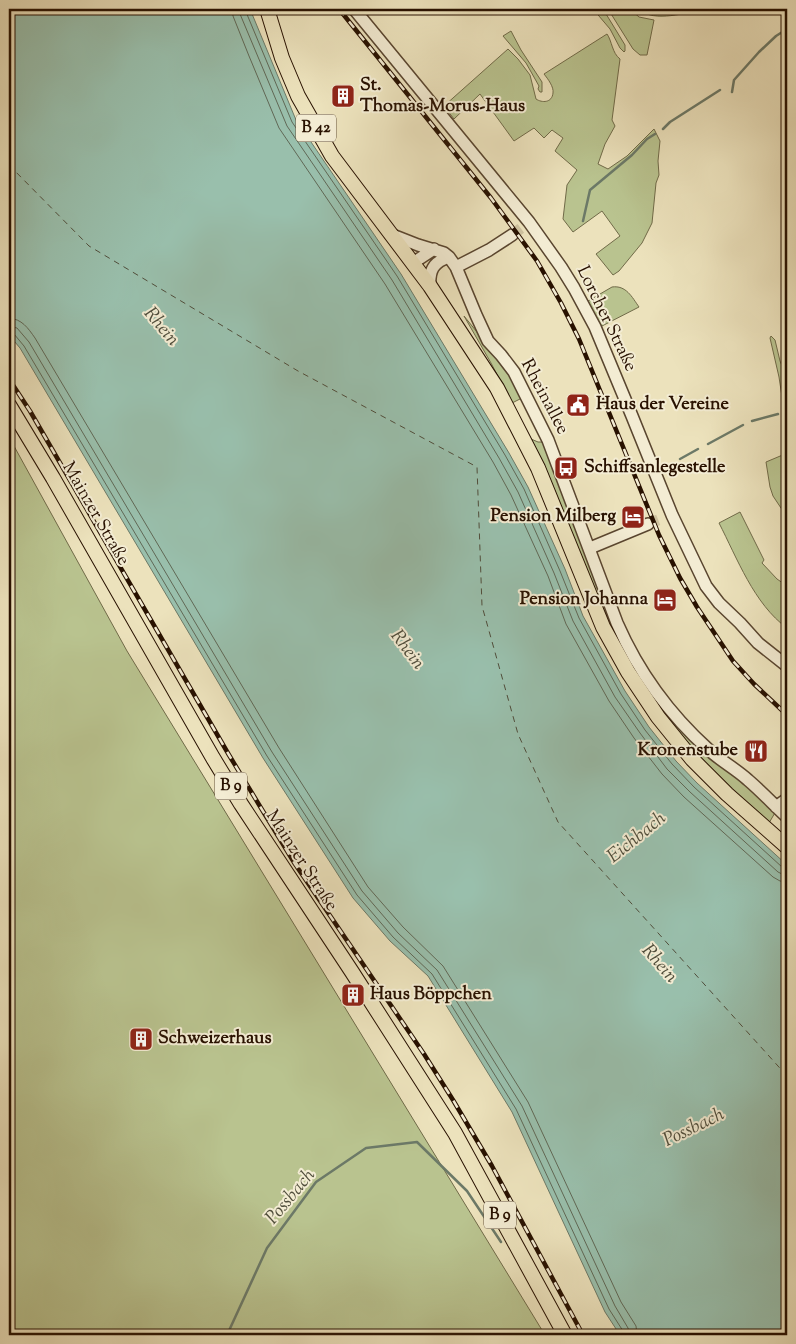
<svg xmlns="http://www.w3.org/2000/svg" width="796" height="1344" font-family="'Sorts Mill Goudy',serif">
  <rect width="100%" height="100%" fill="#ece2bc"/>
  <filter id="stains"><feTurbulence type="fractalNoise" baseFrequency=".004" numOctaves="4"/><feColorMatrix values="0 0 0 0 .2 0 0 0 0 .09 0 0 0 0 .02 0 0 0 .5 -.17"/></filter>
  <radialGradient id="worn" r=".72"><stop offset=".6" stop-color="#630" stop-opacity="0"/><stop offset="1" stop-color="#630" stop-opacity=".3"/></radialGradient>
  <path fill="#b9c38f" stroke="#706a48" d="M593,9H603L625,45V51L624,52L620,48L610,29Z
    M608,9H630L639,17L654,20L647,55H640L633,49Z
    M638,9H706V11C684,11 657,24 638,9Z
    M511,31L521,50L542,82V92H540L538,89L539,86L526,63L503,36Z
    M607,34C612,41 612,53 620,59L612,120L615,126L605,144L598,164L608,169L627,156L654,129L660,141L658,161L659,175L656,183L652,223L642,243L619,271L613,275L596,254L620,236L602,211L573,232L563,219L567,185L577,170L555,151L563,138L552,130L544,138L534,128L514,141L480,94L454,119L444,106L508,49L518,59L530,75L536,99C542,103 552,103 553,93C554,87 548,79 544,74Z
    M612,287C626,285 632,297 639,307L600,327L588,301Z
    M464,316L510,373L522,398L512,403L491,363Z
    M771,336L775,340L780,361L787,378V410H784L779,377L770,338Z
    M9,437L127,651L545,1335H9Z
    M531,439L538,442H543L628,655L596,595L560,504Z
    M785,454L782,478V485L787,497V517L773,496L770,487L766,462Z
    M740,512L764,560L762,563L777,579L787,586V628C754,604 737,558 719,523Z
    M664,709L776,811L769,823L719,777L691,748L662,711Z"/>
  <path fill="#99bfac" stroke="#6c7967" d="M9,9H250L296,120L401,274L509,453L528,487L565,569L583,616L625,691L649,727L676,761L697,783L787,865V1335H620L605,1312L512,1112L428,976L390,941L353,898L263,758L20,348L9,335Z"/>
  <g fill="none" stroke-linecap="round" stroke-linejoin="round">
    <path stroke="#606856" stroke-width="1" d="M232,9L233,16L249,56L279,128L385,284L493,462L511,495L548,576L566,624L609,701L634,738L662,774L684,797L773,877L780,881L787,882
      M240,9V14L287,126L392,280L499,458L518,492L554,573L573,621L615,697L640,733L667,769L690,792L778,872L782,874H787
      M246,9V12L292,122L397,276L505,455L524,489L560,571L579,618L621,694L645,730L672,764L694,787L782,867L787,868
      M9,318C22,319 28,328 35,338L279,748L368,887L403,927L443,966L528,1102L621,1302L636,1326L637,1335
      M9,326L17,328L29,342L272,752L362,891L398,933L437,970L522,1106L615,1306L628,1328L630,1335
      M9,332L14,334L24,346L267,756L357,895L393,937L432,974L516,1109L609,1309L623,1331V1335"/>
    <path stroke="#6c7967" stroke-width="2.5" d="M732,92L734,80L759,52L776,36L787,29
      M663,129L670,122L720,90
      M583,221L590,190L632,155L647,139L655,134
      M752,421L778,414
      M708,444L743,425
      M680,459L698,449
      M227,1335L267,1248L316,1182L366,1148L417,1142L467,1191L501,1242"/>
    <path stroke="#504e3c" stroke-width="1" stroke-dasharray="6 5" stroke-linecap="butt" d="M9,165L89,246L298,371L477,467L482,606L518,734L558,822L787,1076"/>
    <path stroke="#cfc3a0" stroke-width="11" stroke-dasharray="11 5.5" stroke-linecap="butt" d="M512,235L524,226
      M648,524L663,518"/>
    <g stroke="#59452f" stroke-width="14">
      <path id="minor" d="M354,9L529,222L561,267L574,288L595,327L632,416L672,515L706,586L719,603L740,623L758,643L787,666
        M390,234L418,245L444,253L449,257L456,267L476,315L488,341L501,355L514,372L548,440L617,623C638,671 670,715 709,750C721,761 736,769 748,780C762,792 774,805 787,817
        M413,263L434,249
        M456,267L489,250L512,235
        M430,286C429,271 433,262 449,257
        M590,548L648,524
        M776,807L787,799"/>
    </g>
    <g stroke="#281100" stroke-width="16">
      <path id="major" d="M267,9L282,58L298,96L332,156L430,286L497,388L538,468L603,627L628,672L658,717L692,759L727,794L787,847
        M9,405L53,478L213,758L241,804L352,972L455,1133L565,1335"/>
    </g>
    <use href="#minor" stroke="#f3ecd3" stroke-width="11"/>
    <use href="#major" stroke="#ece2bc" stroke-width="14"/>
    <g stroke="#281100" stroke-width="4.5">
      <path id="rail" d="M339,9L491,198L537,261L561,303L579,339L659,535L680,578L697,607L733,661L754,684L787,715
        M9,379L30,411L229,755L261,808L295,864L424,1054L453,1100L492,1166L583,1335"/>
    </g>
    <use href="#rail" stroke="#f3ecd3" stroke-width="2.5" stroke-dasharray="8" stroke-linecap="butt"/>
  </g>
  <defs>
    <g id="building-square" transform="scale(1.25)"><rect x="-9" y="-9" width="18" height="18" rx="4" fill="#8f2418" stroke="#f3ecd3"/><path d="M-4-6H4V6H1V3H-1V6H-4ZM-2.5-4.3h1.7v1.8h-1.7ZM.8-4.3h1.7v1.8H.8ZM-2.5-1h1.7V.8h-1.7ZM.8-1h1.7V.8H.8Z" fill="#fff"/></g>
    <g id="civic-square" transform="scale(1.25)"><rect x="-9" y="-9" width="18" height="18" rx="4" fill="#8f2418" stroke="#f3ecd3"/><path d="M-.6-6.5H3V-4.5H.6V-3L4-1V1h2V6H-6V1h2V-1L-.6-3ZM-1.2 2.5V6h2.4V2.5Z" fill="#fff"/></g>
    <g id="bus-square" transform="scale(1.25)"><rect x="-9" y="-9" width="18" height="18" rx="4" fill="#8f2418" stroke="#f3ecd3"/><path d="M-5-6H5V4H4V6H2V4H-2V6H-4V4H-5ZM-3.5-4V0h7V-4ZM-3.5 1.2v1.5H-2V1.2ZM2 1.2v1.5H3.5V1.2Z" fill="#fff"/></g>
    <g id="hotel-square" transform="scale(1.25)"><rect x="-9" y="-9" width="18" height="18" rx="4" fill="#8f2418" stroke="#f3ecd3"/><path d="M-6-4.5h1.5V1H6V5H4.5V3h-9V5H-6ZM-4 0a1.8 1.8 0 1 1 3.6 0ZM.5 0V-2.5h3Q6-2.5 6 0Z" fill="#fff"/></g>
    <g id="restaurant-square" transform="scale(1.25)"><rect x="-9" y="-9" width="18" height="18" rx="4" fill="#8f2418" stroke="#f3ecd3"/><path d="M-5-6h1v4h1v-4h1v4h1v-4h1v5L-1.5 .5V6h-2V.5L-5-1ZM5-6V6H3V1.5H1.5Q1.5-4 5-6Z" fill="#fff"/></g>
  </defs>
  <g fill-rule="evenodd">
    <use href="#building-square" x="343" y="96"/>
    <use href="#civic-square" x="578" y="405"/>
    <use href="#bus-square" x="566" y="468"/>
    <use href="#hotel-square" x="633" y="517"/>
    <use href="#hotel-square" x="665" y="600"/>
    <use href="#restaurant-square" x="756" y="751"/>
    <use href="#building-square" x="353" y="995"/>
    <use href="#building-square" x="141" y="1039"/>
  </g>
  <g text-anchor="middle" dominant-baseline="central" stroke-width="4" stroke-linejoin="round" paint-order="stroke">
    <g fill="#f3ecd3" stroke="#65533f" stroke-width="1">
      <rect x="296" y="114.5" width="40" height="27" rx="4"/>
      <rect x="215" y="772.5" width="32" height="27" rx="4"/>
      <rect x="484" y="1201.5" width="32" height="27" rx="4"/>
    </g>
    <g font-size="16" font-weight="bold" fill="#281100">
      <text x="316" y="128">B 42</text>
      <text x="231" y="786">B 9</text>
      <text x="500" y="1215">B 9</text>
    </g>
    <g font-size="18" font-weight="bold" fill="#281100" stroke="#f3ecd3" text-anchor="start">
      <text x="360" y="86">St.<tspan x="360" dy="21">Thomas-Morus-Haus</tspan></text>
      <text x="596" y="405">Haus der Vereine</text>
      <text x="584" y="468">Schiffsanlegestelle</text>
      <text x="616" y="517" text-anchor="end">Pension Milberg</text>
      <text x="648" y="600" text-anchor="end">Pension Johanna</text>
      <text x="738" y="751" text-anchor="end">Kronenstube</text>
      <text x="370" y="995">Haus Böppchen</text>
      <text x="158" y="1039">Schweizerhaus</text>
    </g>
    <g font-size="18" fill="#281100" stroke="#f3ecd3">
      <text transform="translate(606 319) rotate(64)">Lorcher Straße</text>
      <text transform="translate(544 397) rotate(62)">Rheinallee</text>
      <text transform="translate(95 514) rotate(60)">Mainzer Straße</text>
      <text transform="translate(301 861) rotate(57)">Mainzer Straße</text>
    </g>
    <g font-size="19" font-style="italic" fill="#504e3c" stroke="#f3ecd3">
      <text transform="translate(161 327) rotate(50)">Rhein</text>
      <text transform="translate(407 650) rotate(53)">Rhein</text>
      <text transform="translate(637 838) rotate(-39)">Eichbach</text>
      <text transform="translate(659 964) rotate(49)">Rhein</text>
      <text transform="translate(694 1128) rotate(-26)">Possbach</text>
      <text transform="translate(291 1197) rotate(-50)">Possbach</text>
    </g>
  </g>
  <rect width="796" height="1344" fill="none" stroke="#ece2bc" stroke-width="30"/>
  <rect x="10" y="10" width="776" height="1324" fill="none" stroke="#281100" stroke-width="2.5"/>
  <rect x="15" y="15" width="766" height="1314" fill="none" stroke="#281100"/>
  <rect width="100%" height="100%" filter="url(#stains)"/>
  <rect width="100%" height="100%" fill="url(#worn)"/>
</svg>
